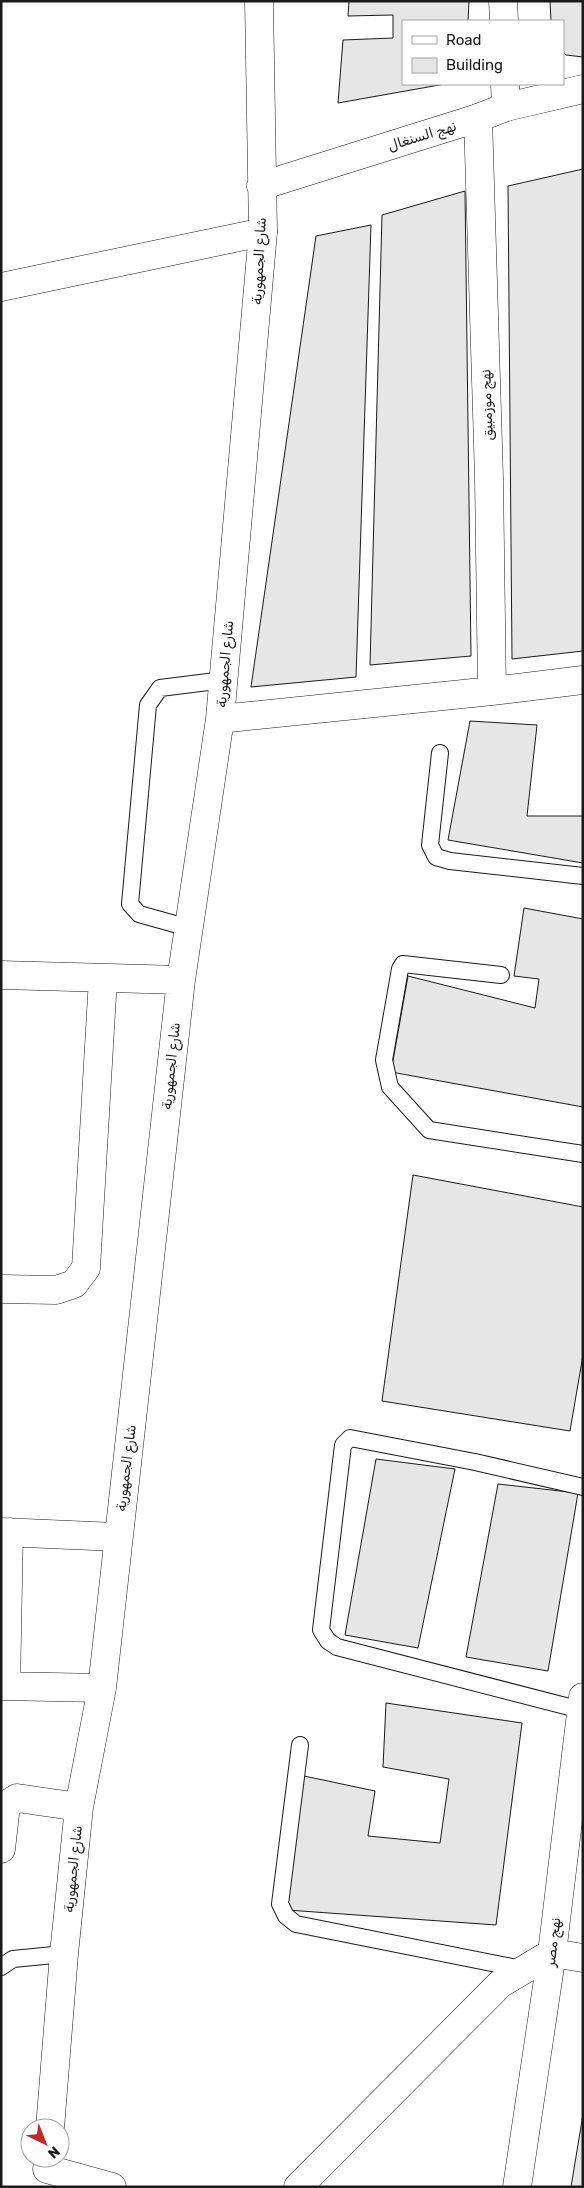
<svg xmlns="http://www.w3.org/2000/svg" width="584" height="2188" font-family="Rubik,Vazirmatn,sans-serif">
  <rect width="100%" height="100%" fill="#fff"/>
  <path fill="#e6e6e6" stroke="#1a1a1a" d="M349,1H469L468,21H403V84H445L338,103L343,40L393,38V15L348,16Z
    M550,1H583V57L566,55L563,52V21H551Z
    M583,169V651L512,659L508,186Z
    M465,191L471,656L370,665L382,215Z
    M371,225L356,677L251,687L316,236Z
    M470,721L537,725L527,816H583V863L448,840Z
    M524,908L583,919V1107L391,1072L408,976L535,1008L539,979L514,976Z
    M413,1175L583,1207V1355L570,1431L382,1401Z
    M376,1459L455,1469L418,1648L345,1635Z
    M498,1484L578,1493L548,1671L466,1657Z
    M386,1703L522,1723L496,1925L287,1910L304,1776L375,1791L368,1836L440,1843L449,1779L383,1767Z
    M583,2114V2187H571Z"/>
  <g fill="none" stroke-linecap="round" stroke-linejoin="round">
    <g stroke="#1a1a1a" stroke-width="18">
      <path id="lane" d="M440,753L430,845L436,857L450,861L583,876
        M189,928L139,914L130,904L148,705L160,688L224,680
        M501,975L403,964L400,969L384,1060L390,1087L429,1130L583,1154
        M581,1710L337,1647L328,1641L321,1630L343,1445L350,1438L475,1462L583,1487
        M300,1745L280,1904L286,1916L296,1924L522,1969
        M1,1967L13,1959L64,1954"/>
    </g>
    <g stroke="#1a1a1a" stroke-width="29">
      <path id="street" d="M503,1L504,21
        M505,84L506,107
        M478,118L489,478L492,691
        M220,719L492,691L583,680
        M1,975L181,980
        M1,1289L56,1290L74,1284L86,1268L103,978
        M1,1532L117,1537
        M1,1686L102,1688
        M6,1686L9,1532
        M1,1849L6,1805L17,1798L79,1807
        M50,2128L64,1954L79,1807L102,1688L181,980L220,719L263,232
        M47,2169L112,2187
        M298,2187L500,1984L552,1953L583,1958
        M517,2187L552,1953L583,1697"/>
    </g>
    <g stroke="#1a1a1a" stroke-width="29">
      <path id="secondary" d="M261,186L478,118L506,107L583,89
        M1,287L263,232L259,1"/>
    </g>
    <use href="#lane" stroke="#fff" stroke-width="16"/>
    <use href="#street" stroke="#fff" stroke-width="28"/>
    <use href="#secondary" stroke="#fff" stroke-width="28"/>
  </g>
  <g text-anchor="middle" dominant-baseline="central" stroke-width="4" stroke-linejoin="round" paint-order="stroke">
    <g font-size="14" fill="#1a1a1a" stroke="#fff">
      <text transform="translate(422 136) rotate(-17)">نهج السنغال</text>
      <text transform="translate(259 261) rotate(-87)">شارع الجمهورية</text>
      <text transform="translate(487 405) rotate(-92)">نهج موزمبيق</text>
      <text transform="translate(225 664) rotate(-85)">شارع الجمهورية</text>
      <text transform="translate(171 1066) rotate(-84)">شارع الجمهورية</text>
      <text transform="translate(126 1468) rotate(-83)">شارع الجمهورية</text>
      <text transform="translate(73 1869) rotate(-84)">شارع الجمهورية</text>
      <text transform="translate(553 1942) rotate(-83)">نهج مصر</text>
    </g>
  </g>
  <rect width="584" height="2188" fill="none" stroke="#1a1a1a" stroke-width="5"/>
  <rect x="402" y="20" width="162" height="65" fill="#ffffff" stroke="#a3a3a3"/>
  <rect x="412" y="36" width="25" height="8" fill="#ffffff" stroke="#a3a3a3"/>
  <text x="446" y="45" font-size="15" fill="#1a1a1a">Road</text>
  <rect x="412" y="58" width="25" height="15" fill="#e6e6e6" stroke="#a3a3a3"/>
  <text x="446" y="70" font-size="15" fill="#1a1a1a">Building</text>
  <g transform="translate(45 2143) rotate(137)"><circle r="24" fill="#ffffff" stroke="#a3a3a3"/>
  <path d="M0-4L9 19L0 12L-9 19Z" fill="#c62828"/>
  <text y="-8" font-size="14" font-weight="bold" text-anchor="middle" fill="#1a1a1a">N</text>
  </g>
</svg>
